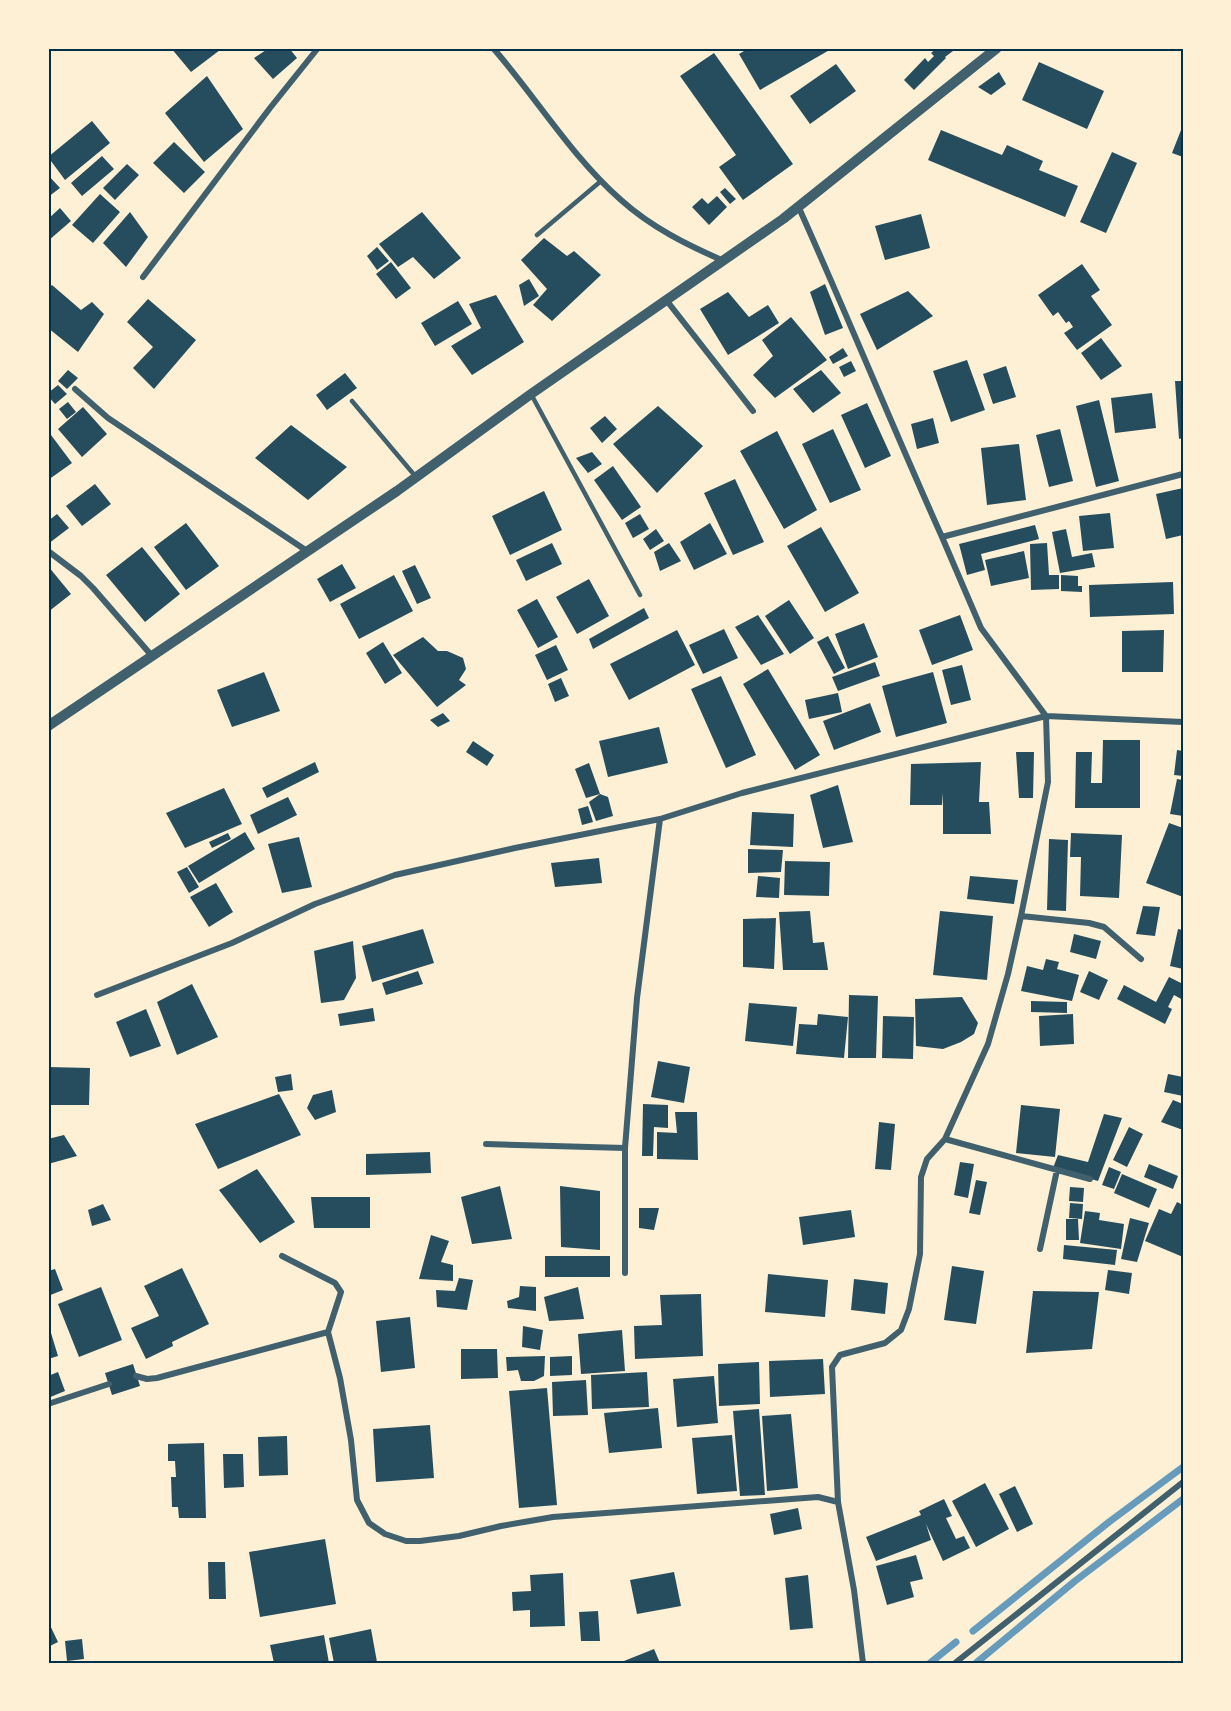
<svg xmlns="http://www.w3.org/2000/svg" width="1231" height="1711" font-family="Bitter,serif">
  <rect width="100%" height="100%" fill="#fdf0d5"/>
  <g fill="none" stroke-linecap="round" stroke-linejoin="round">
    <path stroke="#669bbc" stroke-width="7" d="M973,1631L1109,1522L1183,1467
      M930,1663L956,1642
      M976,1663L1075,1581L1183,1499"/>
  </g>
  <path fill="#264d5e" d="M171,48H218L220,50L191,72Z
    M269,48H289L297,58L273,79L254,58Z
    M749,48H833L760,90L739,54Z
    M937,48H957L945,57L946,58L914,90L904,80L925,58L928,62L934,56L931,53Z
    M714,53L793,164L743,200L719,167L736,155L680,76Z
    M1039,62L1104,91L1087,129L1022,100Z
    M836,64L856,91L810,124L790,96Z
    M999,72L1006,84L991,95L978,87Z
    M207,76L243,129L204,162L165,113Z
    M92,121L110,143L65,180L48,157Z
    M1183,125V157L1172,153Z
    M941,130L1002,155L1007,145L1043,161L1039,170L1078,186L1065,217L928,160Z
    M174,142L205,172L184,193L153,163Z
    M1112,152L1137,163L1106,233L1080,222Z
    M102,156L114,169L82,196L71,183Z
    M127,164L139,175L115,200L103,188Z
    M48,175L60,188L48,197Z
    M725,188L736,199L730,204L720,192Z
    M100,194L120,212L93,243L72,225Z
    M717,196L727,207L709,225L692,207L702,198L708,204Z
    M60,208L71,221L48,241V219Z
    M130,212L148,237L126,267L103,243Z
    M422,212L461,258L434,279L413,257L398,267L379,244Z
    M921,214L930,248L885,260L875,226Z
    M544,238L567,256L574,251L601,275L552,321L533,305L547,289L521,260Z
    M377,247L389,261L377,270L367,256Z
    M391,262L411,288L396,299L376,274Z
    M1082,264L1100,290L1091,296L1112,325L1077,350L1064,333L1073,327L1069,321L1066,323L1058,312L1053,316L1038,295Z
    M529,279L539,296L524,306L519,285Z
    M825,284L843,328L825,335L810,292Z
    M52,285L81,310L92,302L104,314L78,352L48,328V289Z
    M908,291L933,316L877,350L860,314Z
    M728,292L749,317L768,305L779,323L728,355L700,309Z
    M496,295L524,342L472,375L451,346L481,328L469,304Z
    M148,299L196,340L154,389L133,368L153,347L127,322Z
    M458,301L472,324L435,346L421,323Z
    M791,317L827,360L775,398L753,375L773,356L762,340Z
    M1101,338L1122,366L1101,380L1081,353Z
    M843,348L848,356L833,364L829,357Z
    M967,360L985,410L951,422L933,371Z
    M851,361L856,371L844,377L839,367Z
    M1006,366L1016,397L993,404L983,374Z
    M68,370L78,378L67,389L58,381Z
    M821,370L841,393L813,413L793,389Z
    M345,373L357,388L327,410L316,395Z
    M1175,381H1183V438L1179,439Z
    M58,385L67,394L55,404L48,396V393Z
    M1152,393L1156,428L1115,433L1111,398Z
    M1099,400L1119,481L1096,487L1076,406Z
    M68,402L76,412L67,419L59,409Z
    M867,403L891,456L865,468L841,415Z
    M658,406L703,446L657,493L613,444Z
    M83,407L107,434L82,457L58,429Z
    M605,416L617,429L602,443L590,428Z
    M933,418L939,443L917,449L911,424Z
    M291,425L347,467L308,500L255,458Z
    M833,429L861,490L830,503L802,444Z
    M1060,429L1073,481L1049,487L1036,435Z
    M48,431L72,463L48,480Z
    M777,431L817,510L784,529L740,451Z
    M1019,444L1026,500L987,505L981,448Z
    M592,452L602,464L588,473L576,458Z
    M613,466L641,507L622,520L594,480Z
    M735,479L764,542L733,555L704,493Z
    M95,484L111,504L82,526L66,506Z
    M1183,488V535L1166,539L1156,494Z
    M544,491L562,530L510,555L492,516Z
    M1110,513L1114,548L1083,551L1079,516Z
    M57,514L69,528L48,544V521Z
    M640,514L649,529L633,538L625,523Z
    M186,523L219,566L186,590L154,547Z
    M710,523L727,554L694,570L680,542Z
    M1035,525L1039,539L981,554L985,570L967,575L959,544Z
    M821,527L859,593L825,612L787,546Z
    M656,529L664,541L650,550L643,539Z
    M1066,529L1072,557L1092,553L1095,567L1060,573L1052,532Z
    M552,543L562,564L526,581L516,560Z
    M669,543L681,561L660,571L654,552Z
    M1047,543L1049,575H1059V589L1031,590L1030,544Z
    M142,547L180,594L145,622L106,575Z
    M1024,551L1029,578L991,586L985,560Z
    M342,564L356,588L330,602L317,579Z
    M415,565L431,598L417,604L402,571Z
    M48,566L71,594L48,612Z
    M394,575L413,611L359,639L340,604Z
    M1061,575L1078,576V586H1082V592L1061,591Z
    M589,579L609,616L577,634L556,597Z
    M1173,582L1174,614L1090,617L1089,585Z
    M537,599L558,637L538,648L517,610Z
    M789,600L814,638L790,654L765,616Z
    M644,608L649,618L593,649L589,639Z
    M758,615L784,654L761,665L735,627Z
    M960,615L973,650L932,665L919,630Z
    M864,623L878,657L848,669L835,634Z
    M724,629L738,658L703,674L689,645Z
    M677,630L695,665L629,700L610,664Z
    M1164,630L1163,672H1122V631Z
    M828,636L845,668L834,674L817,642Z
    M423,637L438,651H447L463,658L466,669L459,680L466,685L437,707L393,655Z
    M383,642L402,673L385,684L366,653Z
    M556,645L568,670L547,680L535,655Z
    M875,662L880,676L838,691L832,677Z
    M962,665L971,700L951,705L942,670Z
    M768,669L820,755L795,770L743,684Z
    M264,672L280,711L232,727L217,690Z
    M933,672L947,723L896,737L882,686Z
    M721,676L756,755L726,768L691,689Z
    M561,678L569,696L555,702L548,684Z
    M838,693L842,712L809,719L805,700Z
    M870,703L881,732L834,750L823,721Z
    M443,713L450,721L438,727L430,720Z
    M659,727L668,763L608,777L599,741Z
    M1103,740H1140V808H1075L1076,752H1092L1091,783H1102Z
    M473,741L494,755L487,766L466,752Z
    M1177,750L1183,751V776L1174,775Z
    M1016,752H1034L1033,798H1019Z
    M315,762L319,772L267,798L262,788Z
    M981,762L979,802H989L991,834H943V793L942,805H910L911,764Z
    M589,763L600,794L608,797L613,816L596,821L589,802L600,794L586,798L575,769Z
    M1177,779L1183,780V816L1170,814Z
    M838,785L853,842L823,848L810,795Z
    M224,788L242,824L185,848L166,813Z
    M288,797L297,815L258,834L250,815Z
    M588,806L593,822L582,825L578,809Z
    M752,812L794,814L793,847L750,845Z
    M1169,823L1183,828V897L1146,883Z
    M245,832L255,849L199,883L188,866Z
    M228,833L231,839L212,848L209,842Z
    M1071,833L1122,835L1119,898L1080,896L1081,857H1070Z
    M299,837L312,887L282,893L268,844Z
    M1049,839L1068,840L1066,911L1047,910Z
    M748,849L783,850L781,872L748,873Z
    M599,858L602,883L555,887L551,863Z
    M785,861L830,862L829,896L784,895Z
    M187,867L199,887L189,893L177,872Z
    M758,876L780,878L779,898L756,897Z
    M970,876L1018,880L1014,904L967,899Z
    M216,883L233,912L209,927L190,897Z
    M1143,906L1160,907L1155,936L1136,934Z
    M810,911L813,943L824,942L828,970H783L779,912Z
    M940,911L993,916L987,980L933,975Z
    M776,918L774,969L743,967V919Z
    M423,929L434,963L372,982L362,946Z
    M1178,929L1183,930V969L1170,966Z
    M1074,934L1101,941L1096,959L1070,952Z
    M353,941L356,978L344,1000L321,1003L314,951Z
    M1046,959L1059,962L1057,969L1079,975L1072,1001L1021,991L1027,966L1043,970Z
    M418,971L423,984L386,995L382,983Z
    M1089,971L1108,980L1099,1000L1080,992Z
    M1169,977L1183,984V1000L1174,995L1168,1007L1172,1009L1165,1024L1117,999L1124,985L1156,1002Z
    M192,984L218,1037L177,1055L157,1002Z
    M849,995L878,996L876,1058H848Z
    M962,997L978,1023L974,1034L961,1042L943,1049L916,1046L915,999Z
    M1031,1001L1067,1002V1013L1031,1012Z
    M749,1003L797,1007L793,1046L745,1041Z
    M373,1008L375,1021L340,1026L338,1014Z
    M146,1009L161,1046L130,1057L116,1022Z
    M818,1014L848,1017L844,1058L796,1054L799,1024L817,1025Z
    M1073,1014L1074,1044L1040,1046L1039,1016Z
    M883,1016L914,1017L913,1059L882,1058Z
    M658,1061L690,1067L684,1103L651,1097Z
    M48,1067L90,1068L89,1105H48Z
    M291,1074L293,1090L278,1092L275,1077Z
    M1168,1074L1183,1077V1096L1164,1092Z
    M332,1090L336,1112L315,1120L307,1108L313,1095Z
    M279,1094L301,1135L218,1169L195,1124Z
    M1173,1100L1183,1104V1130L1161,1122Z
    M643,1104L668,1105V1128L654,1127L653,1156H642Z
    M1021,1105L1060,1109L1055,1157L1016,1153Z
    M675,1112H697L698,1160L657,1159V1132L677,1133Z
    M1104,1114L1122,1118L1098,1181L1053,1168L1058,1155L1088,1162Z
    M879,1122L895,1124L891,1170L875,1169Z
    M1129,1127L1143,1134L1127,1167L1113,1160Z
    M64,1135L77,1156L48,1164V1139Z
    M430,1152L431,1173L366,1175V1154Z
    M960,1162L974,1164L968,1198L954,1195Z
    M1149,1164L1178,1176L1173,1189L1144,1177Z
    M1109,1167L1121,1172L1114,1189L1102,1185Z
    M257,1169L295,1222L260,1243L219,1190Z
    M1122,1174L1157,1189L1149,1208L1114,1193Z
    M976,1180L987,1182L980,1215L969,1213Z
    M500,1186L512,1239L472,1244L461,1197Z
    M560,1186L600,1191V1250L561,1247Z
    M1070,1187L1084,1188L1083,1202L1069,1201Z
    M311,1197H370V1228H314Z
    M1177,1202L1183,1205V1257L1145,1241L1159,1209L1171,1214Z
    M1070,1203L1083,1204L1082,1219L1069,1218Z
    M103,1204L111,1220L92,1226L88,1210Z
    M639,1208H659L654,1230L639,1228Z
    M851,1210L855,1237L803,1245L799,1217Z
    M1085,1211L1100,1213L1099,1220L1124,1224L1121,1249L1080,1243Z
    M1130,1218L1149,1223L1137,1262L1121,1259Z
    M1066,1219H1078L1079,1240H1066Z
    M431,1235L449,1241L441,1262L453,1265V1281L419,1279Z
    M1064,1245L1117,1250L1115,1265L1063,1259Z
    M545,1256H610V1277H545Z
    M952,1266L984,1271L976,1324L944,1320Z
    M182,1268L209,1324L172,1342L173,1346L146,1359L131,1328L159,1316L144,1286Z
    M55,1269L63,1290L48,1296V1271Z
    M1108,1270L1132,1273L1129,1294L1105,1290Z
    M768,1274L828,1280L825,1317L765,1312Z
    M459,1278L473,1280L467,1310L437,1307L436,1290L455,1291Z
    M854,1279L888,1283L885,1314L851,1310Z
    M520,1286L536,1287V1311L508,1308L507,1301L519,1297Z
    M101,1287L122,1340L79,1357L58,1304Z
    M578,1287L584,1319L549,1321L544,1297Z
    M1033,1291L1099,1292L1092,1349L1026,1353Z
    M701,1294L703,1356L635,1359L634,1326L662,1325L660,1295Z
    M410,1317L415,1368L381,1372L376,1321Z
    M48,1323L58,1356L48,1359Z
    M523,1326L543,1330L540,1350L522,1347Z
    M622,1330L625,1371L581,1374L578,1334Z
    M461,1349H497L498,1378L461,1379Z
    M545,1356L544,1376L534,1381H521L518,1370L507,1371L506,1357Z
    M572,1356V1375L550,1376V1357Z
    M823,1359L825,1394L770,1397L769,1361Z
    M759,1362L760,1404L719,1406L718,1364Z
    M133,1364L140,1386L112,1395L105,1373Z
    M58,1372L65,1391L48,1398V1376Z
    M647,1372L649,1407L592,1409L591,1375Z
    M714,1376L718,1423L677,1427L673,1379Z
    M586,1380L588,1415L553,1416L552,1382Z
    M547,1388L557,1505L519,1508L509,1391Z
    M658,1408L662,1448L609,1453L604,1413Z
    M759,1409L765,1495L740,1496L733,1411Z
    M791,1414L798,1488L767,1491L762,1416Z
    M430,1425L434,1478L376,1482L373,1429Z
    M732,1435L737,1491L697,1494L692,1438Z
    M287,1436L288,1475L259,1476L258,1437Z
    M204,1443L206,1518H179L178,1507H172L171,1477H176L175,1461H168V1444Z
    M223,1454H243L244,1487L224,1488Z
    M985,1483L1009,1529L976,1547L952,1501Z
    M1015,1486L1033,1524L1017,1532L999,1494Z
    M944,1499L952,1516L946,1518L956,1539L964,1536L970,1548L943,1561L926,1524L931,1540L876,1561L866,1537L921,1515L919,1511Z
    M798,1508L802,1529L774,1535L770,1514Z
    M325,1539L336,1604L260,1617L249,1552Z
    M916,1555L923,1579L910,1582L914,1597L887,1605L876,1566Z
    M208,1562H225L226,1599H209Z
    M674,1572L681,1606L637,1614L630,1580Z
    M563,1573L565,1626L530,1627V1610L513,1611L512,1592L531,1591L530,1575Z
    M808,1575L813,1628L790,1630L785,1578Z
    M598,1611L600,1641H581L579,1612Z
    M48,1621L58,1642L48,1647Z
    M371,1629L377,1662L334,1663L329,1638Z
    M324,1635L329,1663H274L270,1645Z
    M82,1639L84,1659L67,1661L65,1641Z
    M654,1649L660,1663H619Z"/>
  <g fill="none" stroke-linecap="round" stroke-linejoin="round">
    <path stroke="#3f606c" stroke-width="4.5" d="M537,235L601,181
      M531,394L640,595
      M352,401L416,477"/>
    <path stroke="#3f606c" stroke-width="6" d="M493,48C536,97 571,156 621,200C651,227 687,245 724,261
      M799,208C848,317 893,428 942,537
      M143,277L270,108L318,48
      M667,301L753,411
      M75,389L108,418L307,551
      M48,551L81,576L93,588L152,656
      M1021,916L1008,974L988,1044L945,1139L1090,1179
      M1141,959L1104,927L1089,923L1021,916L1048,782L1046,716L981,628L942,537L1183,474
      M97,995L232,943L315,904L395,875L515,848L660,819L742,793L1046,716L1183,722
      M486,1144L625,1148
      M1040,1249L1057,1170
      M282,1256L335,1283L341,1292L328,1332
      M625,1273V1148L637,998L660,819
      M136,1376L147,1379L157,1378L328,1332L340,1378L351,1440L357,1500L369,1523L385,1534L406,1541H420L459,1536L501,1526L553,1517L818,1497L838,1502L854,1590L863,1663
      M48,1404L109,1384
      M838,1502L832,1367L840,1355L885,1343L901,1330L909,1309L920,1254L921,1177L927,1159L945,1139
      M955,1663L1183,1482"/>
    <path stroke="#3f606c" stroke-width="10" d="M48,726L397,491L531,394L783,219L997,48"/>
  </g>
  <rect width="1231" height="1711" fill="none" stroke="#fdf0d5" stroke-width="99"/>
  <rect x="50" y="50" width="1132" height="1612" fill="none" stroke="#003049" stroke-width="2"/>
</svg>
